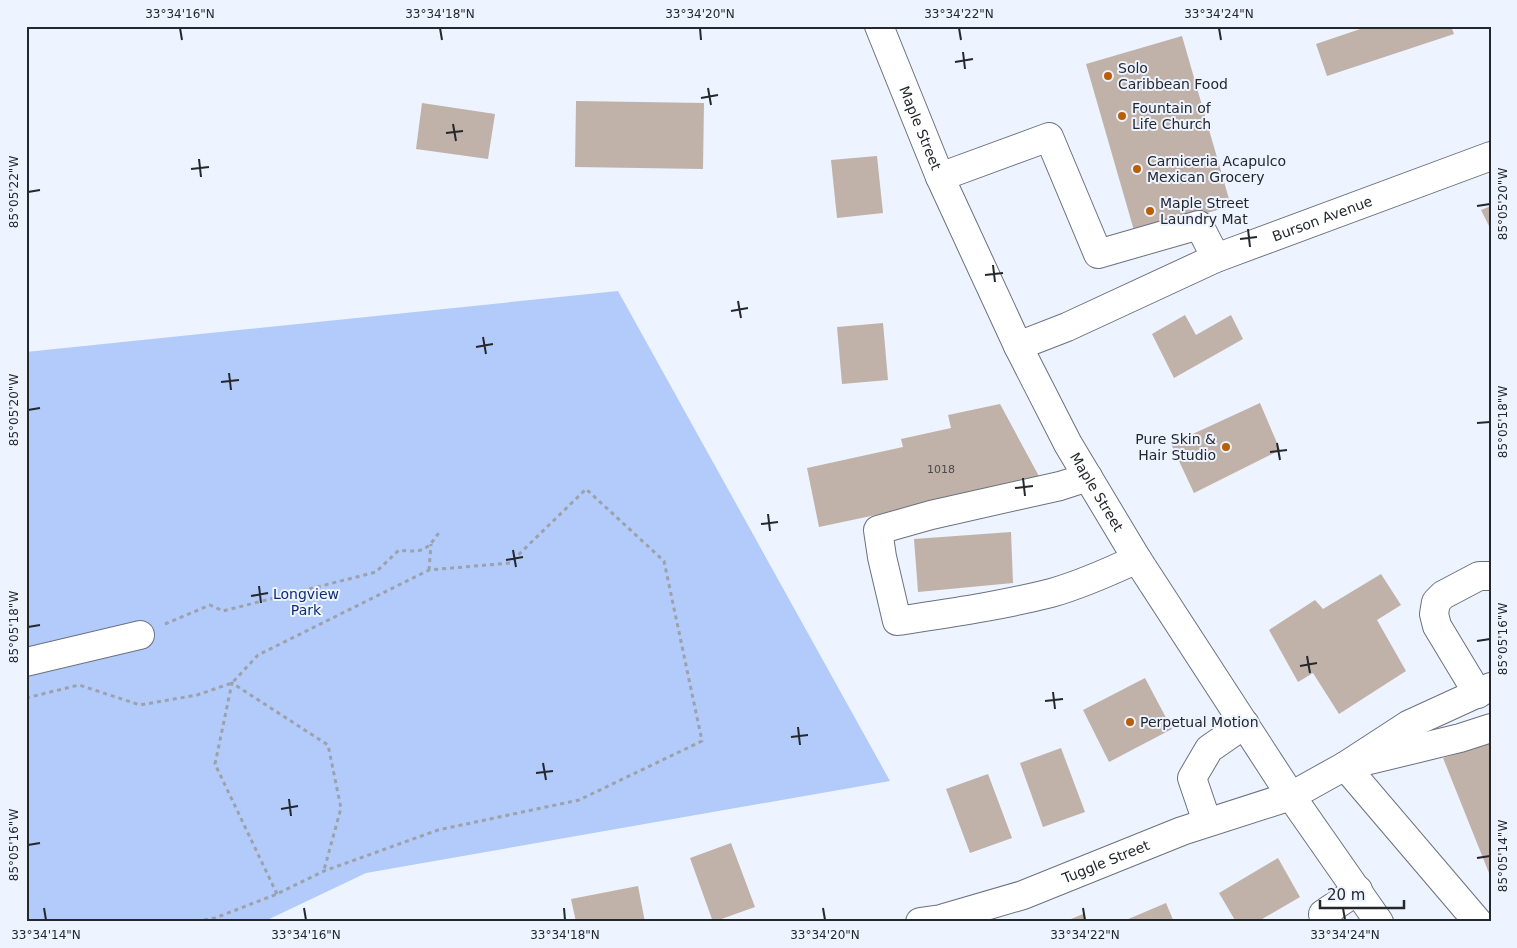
<svg xmlns="http://www.w3.org/2000/svg" width="1517" height="948" font-family="'DejaVu Sans',sans-serif">
  <rect width="100%" height="100%" fill="#edf3ff"/>
  <path fill="#b2cbfa" d="M618,291L890,781L366,873L263,922H26V352Z"/>
  <path fill="#c0b2a9" d="M1369,26H1451L1454,34L1327,76L1316,44Z
    M1182,36L1231,206L1135,234L1086,64Z
    M576,101L704,103L703,169L575,167Z
    M422,103L495,114L488,159L416,149Z
    M877,156L883,213L837,218L831,160Z
    M1491,206V230L1481,210Z
    M1185,315L1196,335L1231,315L1243,339L1174,378L1152,334Z
    M883,323L888,380L842,384L837,327Z
    M1260,403L1280,450L1194,493L1171,444Z
    M1000,404L1041,480L819,527L807,468L903,447L901,439L951,428L948,415Z
    M1011,532L1013,583L918,592L914,539Z
    M1381,574L1401,605L1377,620L1406,671L1339,714L1313,673L1298,682L1269,630L1315,600L1323,609Z
    M1145,678L1172,729L1109,762L1083,710Z
    M1491,743V878L1443,758Z
    M1061,748L1085,812L1043,827L1020,763Z
    M988,774L1012,838L970,853L946,789Z
    M731,843L755,907L713,922L690,858Z
    M1278,858L1300,897L1257,922H1236L1219,893Z
    M638,886L645,922H576L571,899Z
    M1166,903L1174,922H1126V920Z
    M1083,914L1086,922H1064Z"/>
  <g fill="none" stroke-linecap="round" stroke-linejoin="round">
    <g stroke="#6b717e" stroke-width="30">
      <g id="minor">
        <path d="M940,177L1049,137L1098,254L1199,225L1216,258"/>
        <path id="s1" d="M1018,346L1067,327L1216,258L1491,156"/>
        <path d="M1088,477L1060,486L931,515L878,530L882,557L897,621C949,613 1000,606 1051,593C1080,585 1109,572 1137,559"/>
        <path d="M26,662L140,635"/>
        <path d="M1478,694L1437,626L1434,614L1436,602L1443,595L1479,576H1491"/>
        <path d="M1207,822L1192,778L1209,749L1245,724"/>
        <path id="s2" d="M920,922L941,919L1023,895L1182,831L1291,796L1345,766L1460,738L1491,728"/>
        <path d="M1328,922L1323,914L1358,890"/>
        <path d="M1478,922L1345,766L1408,725L1491,687"/>
      </g>
    </g>
    <g stroke="#6b717e" stroke-width="30">
      <g id="major">
        <path id="s3" d="M879,26L940,177L1018,346L1068,444L1137,559L1291,796L1379,922"/>
      </g>
    </g>
    <path stroke="#9ca1aa" stroke-width="3" stroke-dasharray="4 4" stroke-linecap="butt" d="M429,570L431,544
      M165,624L210,605L223,611L376,572L399,550C422,553 427,551 440,531
      M26,698L79,685L140,705L197,695L232,683L258,655L429,570L510,563L586,489L664,561L702,741L579,800L438,830L324,871L277,894L215,918L193,922
      M277,894L215,764L232,683L328,745L341,808L324,870"/>
    <use href="#minor" stroke="#fff" stroke-width="28"/>
    <use href="#major" stroke="#fff" stroke-width="28"/>
  </g>
  <path fill="none" stroke="#24272c" stroke-width="2" d="M180,28L182,40M440,28L442,40M700,28L701,40M959,28L961,40M1219,28L1221,40M963,52L965,69M955,62L973,59M708,88L711,105M701,98L718,95M453,124L456,141M446,133L463,131M199,159L201,177M191,169L209,167M28,192L40,190M1477,206L1490,204M1248,229L1250,247M1240,239L1257,237M993,265L995,282M985,275L1003,273M738,301L741,318M731,311L748,308M483,337L486,354M476,347L493,344M229,373L231,390M221,382L239,380M28,410L40,408M1477,423L1490,422M1277,443L1280,460M1270,452L1287,450M1023,478L1025,496M1015,488L1033,486M768,514L770,531M761,524L778,522M513,550L516,567M506,560L523,557M259,586L261,603M251,596L268,593M28,627L40,625M1477,641L1490,639M1307,656L1310,673M1300,666L1317,663M1053,692L1055,709M1045,701L1063,699M798,727L800,745M791,737L808,735M543,763L546,780M536,773L553,771M289,799L291,816M281,809L298,806M28,845L40,843M1477,858L1490,856M44,908L46,920M304,908L306,920M564,908L565,920M823,908L825,920M1083,908L1085,920M1343,908L1345,920"/>
  <g fill="#ba5e07" stroke="#edf3ff" stroke-width="2">
    <circle cx="1108" cy="76" r="5"/>
    <circle cx="1122" cy="116" r="5"/>
    <circle cx="1137" cy="169" r="5"/>
    <circle cx="1150" cy="211" r="5"/>
    <circle cx="1226" cy="447" r="5"/>
    <circle cx="1130" cy="722" r="5"/>
  </g>
  <g text-anchor="middle" dominant-baseline="central" stroke-width="4" stroke-linejoin="round" paint-order="stroke">
    <g font-size="11" fill="#4b4a4b">
      <text x="941" y="469">1018</text>
    </g>
    <g font-size="14" fill="#24272c" stroke="#edf3ff" text-anchor="start">
      <text x="1118" y="68">Solo<tspan x="1118" dy="16">Caribbean Food</tspan></text>
      <text x="1132" y="108">Fountain of<tspan x="1132" dy="16">Life Church</tspan></text>
      <text x="1147" y="161">Carniceria Acapulco<tspan x="1147" dy="16">Mexican Grocery</tspan></text>
      <text x="1160" y="203">Maple Street<tspan x="1160" dy="16">Laundry Mat</tspan></text>
      <text x="1216" y="439" text-anchor="end">Pure Skin &amp;<tspan x="1216" dy="16">Hair Studio</tspan></text>
      <text x="1140" y="722">Perpetual Motion</text>
    </g>
    <g font-size="14" fill="#24272c" stroke="#edf3ff">
      <text stroke="none"><textPath href="#s3" startOffset="110">Maple Street</textPath></text>
      <text stroke="none"><textPath href="#s1" startOffset="330">Burson Avenue</textPath></text>
      <text stroke="none"><textPath href="#s3" startOffset="515">Maple Street</textPath></text>
      <text stroke="none"><textPath href="#s2" startOffset="196">Tuggle Street</textPath></text>
    </g>
    <g font-size="14" fill="#0e2c78" stroke="#edf3ff">
      <text x="306" y="594">Longview<tspan x="306" dy="16">Park</tspan></text>
    </g>
  </g>
  <rect width="1517" height="948" fill="none" stroke="#edf3ff" stroke-width="55"/>
  <path d="M1320 900v8h84v-8" fill="none" stroke="#24272c" stroke-width="2.5"/>
  <text x="1327" y="900" font-size="15" fill="#24272c" stroke="#edf3ff" stroke-width="4" paint-order="stroke">20 m</text>
  <rect x="28" y="28" width="1462" height="892" fill="none" stroke="#24272c" stroke-width="2"/>
  <g font-size="12" text-anchor="middle" fill="#24272c">
    <text x="180" y="18">33°34'16"N</text>
    <text x="440" y="18">33°34'18"N</text>
    <text x="700" y="18">33°34'20"N</text>
    <text x="959" y="18">33°34'22"N</text>
    <text x="1219" y="18">33°34'24"N</text>
    <text transform="translate(14 192) rotate(-90)" y="4">85°05'22"W</text>
    <text transform="translate(1503 204) rotate(-90)" y="4">85°05'20"W</text>
    <text transform="translate(14 410) rotate(-90)" y="4">85°05'20"W</text>
    <text transform="translate(1503 422) rotate(-90)" y="4">85°05'18"W</text>
    <text transform="translate(14 627) rotate(-90)" y="4">85°05'18"W</text>
    <text transform="translate(1503 639) rotate(-90)" y="4">85°05'16"W</text>
    <text transform="translate(14 845) rotate(-90)" y="4">85°05'16"W</text>
    <text transform="translate(1503 856) rotate(-90)" y="4">85°05'14"W</text>
    <text x="46" y="939">33°34'14"N</text>
    <text x="306" y="939">33°34'16"N</text>
    <text x="565" y="939">33°34'18"N</text>
    <text x="825" y="939">33°34'20"N</text>
    <text x="1085" y="939">33°34'22"N</text>
    <text x="1345" y="939">33°34'24"N</text>
  </g>
</svg>
